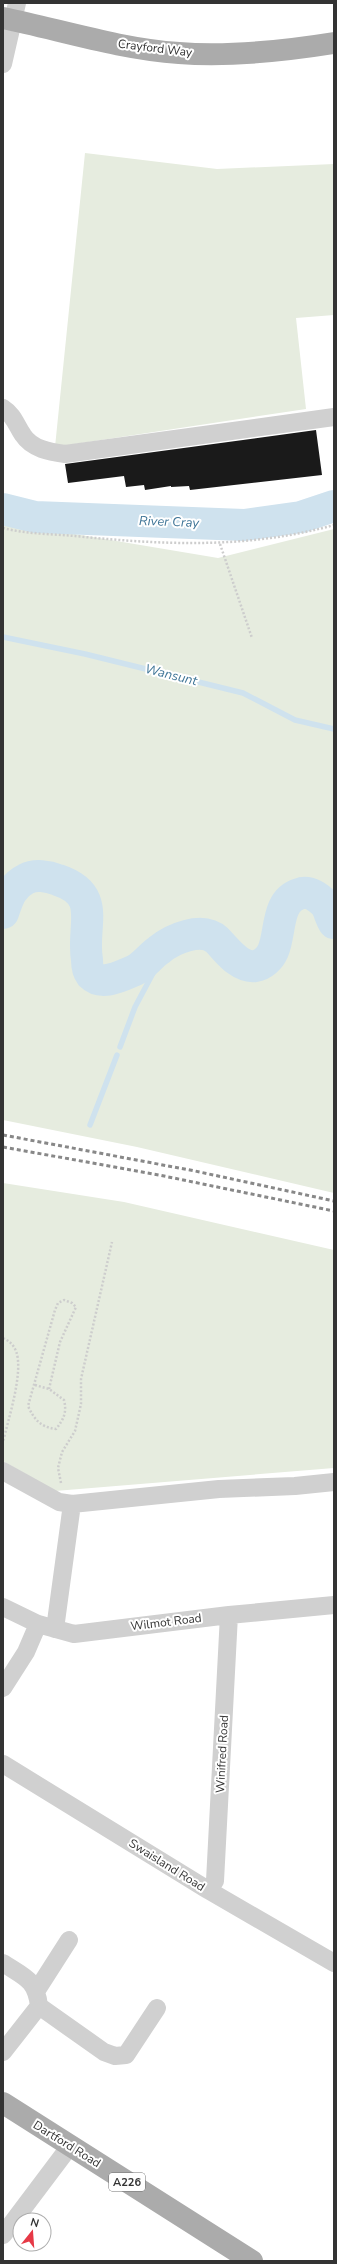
<svg xmlns="http://www.w3.org/2000/svg" width="337" height="2264" font-family="'Nunito Sans',sans-serif">
  <rect width="100%" height="100%" fill="#fff"/>
  <path fill="#e6ecdf" d="M85,153L217,169L334,164V315L296,318L306,409L55,447Z
    M3,522L218,558L334,529V1193L137,1147L3,1120Z
    M3,1183L124,1202L334,1250V1468L55,1491L3,1461Z"/>
  <g fill="none" stroke-linecap="round" stroke-linejoin="round">
    <path stroke="#cfe2ee" stroke-width="5.5" d="M3,637L85,654L243,693L295,720L334,729
      M120,1047L135,1007L160,960L162,948
      M90,1125L117,1055"/>
    <path stroke="#cfe2ee" stroke-width="32" d="M3,509L35,517L244,525L301,517L334,506
      M3,913C8,898 12,886 26,879C35,874 48,876 58,880C103,895 81,925 87,960C87,965 88,971 91,975C102,986 121,976 133,971C143,967 150,956 159,950C172,939 202,926 217,940C227,950 239,968 255,966C263,965 270,958 273,951C281,933 276,901 299,894C309,890 318,897 325,904C329,909 330,917 334,923"/>
  </g>
  <path fill="#1a1a1a" d="M316,430L322,475L190,490L189,486L171,487V486L145,490L144,485L126,487L124,476L68,483L65,464Z"/>
  <g fill="none" stroke-linecap="round" stroke-linejoin="round">
    <path stroke="#cdcdcd" stroke-width="2.5" stroke-dasharray="2 2" stroke-linecap="butt" d="M3,528C26,534 52,534 75,536C164,545 248,549 334,525
      M220,544L252,638
      M3,1338C9,1341 13,1344 16,1351C24,1372 8,1420 3,1442
      M35,1385L49,1389L64,1400C67,1412 64,1419 56,1429C40,1427 34,1419 28,1406L55,1310L58,1303L64,1300L72,1303L76,1307L60,1342L49,1389
      M61,1483L58,1468L62,1452L75,1431L81,1404V1379L112,1242"/>
    <path stroke="#d0d0d0" stroke-width="18" d="M3,64L17,3
      M3,408C14,415 16,425 23,435C32,449 50,452 65,454L334,417
      M3,1471L59,1502L72,1504L55,1629
      M72,1504L219,1489L295,1486L334,1482
      M3,1607L38,1624L74,1634L229,1615L334,1605
      M3,1688L26,1652L38,1624
      M3,1764L208,1890L334,1963
      M208,1890L215,1881L229,1615
      M3,1963C24,1977 36,1979 39,2006L3,2052
      M37,1990L69,1940
      M39,2006L104,2052L115,2056L126,2055L157,2008
      M3,2235L70,2146"/>
    <path stroke="#ababab" stroke-width="22" d="M3,18C61,30 120,49 179,53C230,57 284,51 334,43
      M3,2103L252,2261"/>
    <path stroke="#888" stroke-width="3" stroke-dasharray="4 3" stroke-linecap="butt" d="M3,1135L195,1171L334,1201
      M3,1147L159,1175L334,1211"/>
  </g>
  <g text-anchor="middle" dominant-baseline="central" stroke-width="4" stroke-linejoin="round" paint-order="stroke">
    <rect fill="#fff" stroke="#707070" stroke-width="1" x="109" y="2173" width="36" height="18" rx="3"/>
    <g font-size="11" font-weight="bold" fill="#333">
      <text x="127" y="2182">A226</text>
    </g>
    <g font-size="12" fill="#333" stroke="#fff">
      <text transform="translate(155 48) rotate(7)">Crayford Way</text>
      <text transform="translate(166 1622) rotate(-7)">Wilmot Road</text>
      <text transform="translate(222 1754) rotate(-87)">Winifred Road</text>
      <text transform="translate(167 1865) rotate(32)">Swaisland Road</text>
      <text transform="translate(67 2144) rotate(32)">Dartford Road</text>
    </g>
    <g font-size="13" font-style="italic" fill="#3f7597" stroke="#fff">
      <text transform="translate(169 522) rotate(2)">River Cray</text>
      <text transform="translate(171 675) rotate(14)">Wansunt</text>
    </g>
  </g>
  <rect width="337" height="2264" fill="none" stroke="#333333" stroke-width="8"/>
  <g transform="translate(32 2232) rotate(17)"><circle r="19" fill="#ffffff" stroke="#adadad"/>
  <path d="M0-3L7 15L0 10L-7 15Z" fill="#e63946"/>
  <text y="-6" font-size="11" font-weight="bold" text-anchor="middle" fill="#333333">N</text>
  </g>
</svg>
